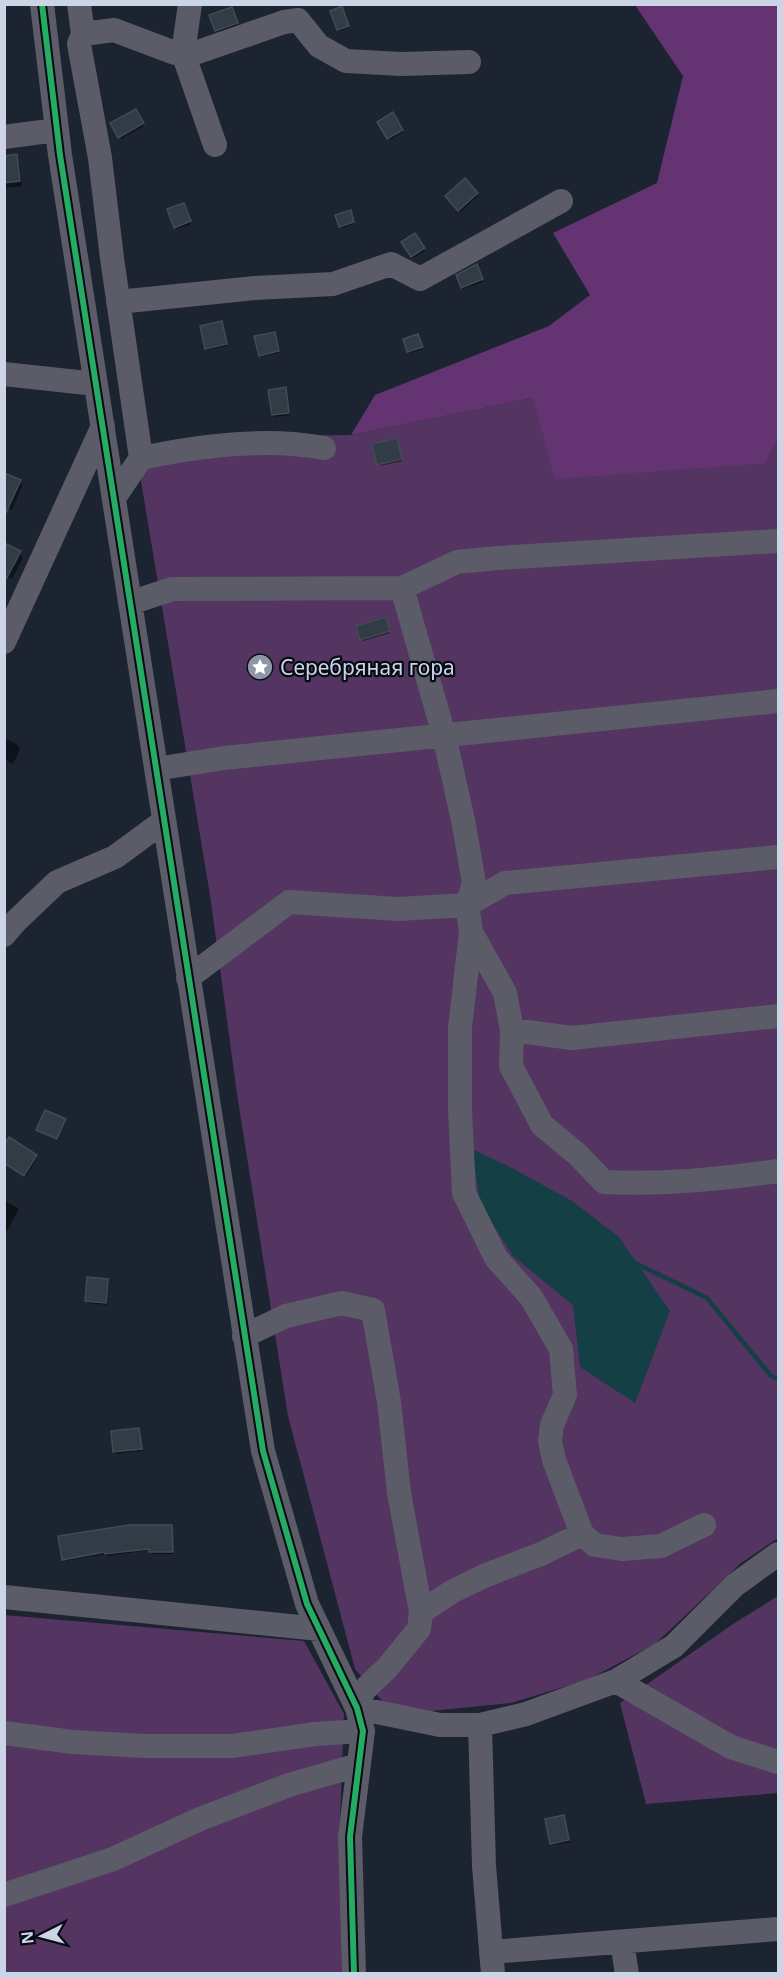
<svg xmlns="http://www.w3.org/2000/svg" width="783" height="1978" font-family="'Noto Sans',sans-serif">
  <rect width="100%" height="100%" fill="#1c2431"/>
  <path fill="#543460" d="M533,398L766,463L778,438V1538L741,1563L655,1644L587,1680L511,1703L421,1712L382,1701L355,1669L288,1416L237,1094L210,895L141,481L131,450L252,436L351,435Z
    M778,1596V1793L646,1804L620,1703L733,1624Z
    M4,1615L304,1641L344,1714L340,1823L342,1973H5Z"/>
  <path fill="#643472" d="M635,5H778V438L766,463L555,479L533,398L351,435L375,395L549,326L590,295L553,233L657,183L683,76Z"/>
  <path fill="#143f45" d="M472,1149L512,1168L572,1201L619,1237L670,1311L635,1403L580,1367L573,1305L513,1256L480,1204Z"/>
  <path fill="#0007" d="M232,10L238,25L217,32L216,30Z
    M343,10L349,28L339,31L338,30Z
    M135,111L144,126L121,139L112,124Z
    M392,115L403,132L390,140L379,122Z
    M16,156L19,161L22,186L4,188V157Z
    M477,194L478,196L460,212L448,198Z
    M183,204L191,224L177,229L169,210Z
    M351,214L354,224L342,228L340,226Z
    M415,235L425,251L413,258L403,243Z
    M478,267L483,282L463,289L458,276Z
    M222,324L227,346L207,350L206,348Z
    M275,335L279,353L261,357L260,355Z
    M419,338L423,349L410,353L409,351Z
    M286,391L290,415L275,417L273,415Z
    M397,441L402,461L380,466L379,464Z
    M19,481L22,486L12,510L4,506Z
    M20,552L23,558L12,579L4,575Z
    M386,621L390,633L363,641L361,639Z
    M4,738L17,744L20,749L13,764L4,759Z
    M65,1120L66,1122L58,1140L38,1130Z
    M4,1148L36,1156L37,1158L26,1177L4,1164Z
    M4,1200L19,1209L4,1236Z
    M107,1280V1305L88,1303L87,1301Z
    M139,1429L142,1451L116,1454L115,1452Z
    M171,1527L173,1554H152L151,1550L107,1556L106,1554L65,1561L64,1559Z
    M564,1817L570,1842L553,1845L551,1843Z"/>
  <g fill="none" stroke-linecap="round" stroke-linejoin="round">
    <path stroke="#143f45" stroke-width="4.5" d="M633,1262L707,1298L771,1376L778,1379"/>
  </g>
  <path fill="#323c46" stroke="#414b55" stroke-width="1.5" d="M342,6L349,26L337,30L330,11Z
    M232,7L238,23L215,31L209,15Z
    M136,109L144,123L118,138L110,123Z
    M393,112L403,130L387,139L377,122Z
    M17,154L20,181L4,183V156Z
    M465,178L478,193L458,211L445,196Z
    M184,203L191,221L174,228L167,209Z
    M351,210L354,222L339,227L335,215Z
    M415,233L425,248L411,257L401,242Z
    M477,264L483,279L461,288L456,275Z
    M222,321L227,344L205,349L200,326Z
    M275,332L279,351L259,356L254,336Z
    M418,334L423,347L407,352L403,339Z
    M286,387L289,413L272,415L268,390Z
    M397,438L402,459L377,465L372,444Z
    M4,473L21,480L4,517Z
    M4,543L21,551L4,583Z
    M386,617L390,631L360,640L356,626Z
    M45,1110L66,1119L57,1139L36,1130Z
    M9,1137L37,1155L24,1176L4,1163V1145Z
    M87,1277L108,1279L106,1303L85,1301Z
    M139,1428L142,1449L113,1452L111,1431Z
    M129,1525H172L173,1552H149V1549L105,1554V1552L62,1560L58,1536Z
    M564,1815L569,1840L550,1844L545,1819Z"/>
  <g fill="none" stroke-linecap="round" stroke-linejoin="round">
    <path stroke="#5c5b68" stroke-width="24" d="M42,4L60,155L263,1451L307,1604L357,1708L363,1731L350,1837L354,1974
      M79,4L83,34
      M190,4L183,53L215,145
      M4,137L56,130
      M118,302L255,288L333,284L391,264L420,279L561,201
      M4,374L96,384
      M141,458L112,258L100,158L79,44L83,34L114,30L175,53H195L284,22L298,20L319,46L346,61L401,64L469,62
      M114,498L141,458C200,446 264,437 324,448
      M130,603L172,589L402,588L457,562L498,558L778,541
      M4,642L103,426
      M156,769L224,758L778,701
      M778,857L505,883L467,905L471,932L505,993L512,1030L511,1066L542,1125L577,1154L604,1182C663,1185 720,1179 778,1171
      M4,935L16,921L57,882L115,857L164,821
      M188,978L289,902L398,909L467,905L474,883L463,820L444,735L402,588
      M512,1030L572,1038L778,1016
      M244,1336L286,1316L342,1303L373,1310L389,1402L399,1493L421,1612L419,1629L387,1668L364,1690L357,1708L440,1725H480L526,1714L616,1681L674,1646L735,1585L778,1554
      M582,1534L595,1545L622,1549L661,1546L704,1525
      M4,1597L319,1629
      M421,1612L453,1591L484,1576L541,1554L582,1534L554,1460L550,1441L552,1425L565,1395L561,1349L531,1297L496,1258L464,1193L460,1110V1028L471,932
      M616,1681L731,1747L778,1762
      M480,1725L484,1866L493,1974
      M4,1733L73,1742L146,1746H232L315,1734L363,1731
      M4,1895L113,1859L200,1819L289,1785L358,1765
      M622,1942L627,1974
      M491,1952L778,1929"/>
    <g stroke="#060b16" stroke-width="10">
      <path id="cycleway" d="M42,4L60,155L263,1451L307,1604L357,1708L363,1731L350,1837L354,1974"/>
    </g>
    <use href="#cycleway" stroke="#26ab63" stroke-width="6"/>
  </g>
  <defs>
    <g id="sight-disc" transform="scale(1.35)"><circle r="9.5" fill="#8e97a6" stroke="#060b16"/><path d="M0-6L1.8-2.2L6-1.7L2.9 1.2L3.7 5.4L0 3.3L-3.7 5.4L-2.9 1.2L-6-1.7L-1.8-2.2Z" fill="#fff"/></g>
  </defs>
  <g fill-rule="evenodd">
    <use href="#sight-disc" x="260" y="667"/>
  </g>
  <g text-anchor="middle" dominant-baseline="central" stroke-width="4.5" stroke-linejoin="round" paint-order="stroke">
    <g font-size="21" fill="#ccd5e5" stroke="#060b16" text-anchor="start">
      <text x="280" y="667">Серебряная гора</text>
    </g>
  </g>
  <rect width="783" height="1978" fill="none" stroke="#ccd5e5" stroke-width="12"/>
  <g transform="translate(42 1936) rotate(264)" stroke="#060b16" stroke-width="4.5" paint-order="stroke">
  <path d="M0-4.5L10 22L0 15L-10 22Z" fill="#ccd5e5"/>
  <text y="-9" font-size="16" font-weight="bold" text-anchor="middle" fill="#ccd5e5">N</text>
  </g>
</svg>
